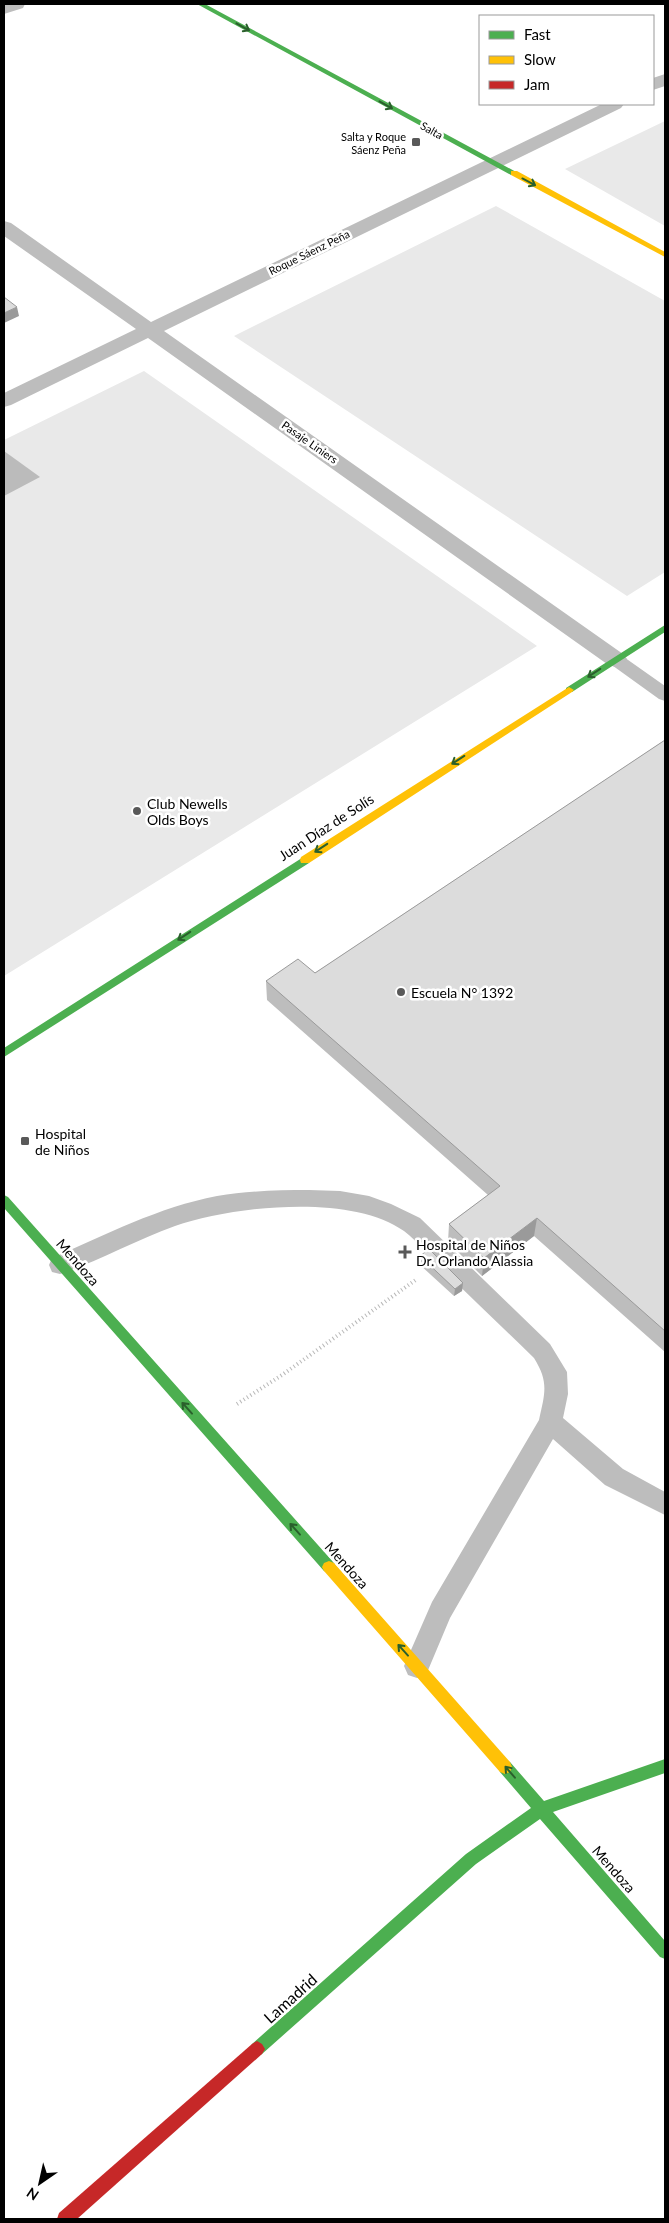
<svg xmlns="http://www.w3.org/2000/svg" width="669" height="2223" font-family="Lato,sans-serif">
  <rect width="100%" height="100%" fill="#fff"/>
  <path fill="#e9e9e9" d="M665,121V226L565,169Z
    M496,206L665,301V572L627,596L234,336Z
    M144,371L537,646L4,976V440Z"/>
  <path fill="#bbb" d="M4,451L40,477L4,496Z"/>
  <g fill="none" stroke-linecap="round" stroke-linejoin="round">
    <path stroke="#b8b8b8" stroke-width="4" stroke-dasharray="1 3" stroke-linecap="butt" d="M237,1404L282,1375L417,1279"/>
    <path fill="#bdbdbd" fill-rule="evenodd" d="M615,653L621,655L665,686V701L659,699L609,663L606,659L609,655Z
      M309,1190L340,1191L369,1196L391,1204L420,1218L550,1344L567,1372L568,1394L563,1418L623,1469L665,1492V1515L605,1485L553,1439L450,1618L426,1675L417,1678L408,1675L404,1666L432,1602L539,1420C545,1393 549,1382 534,1358C504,1329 474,1300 444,1271C431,1258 418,1242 404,1231C351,1193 233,1206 175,1226C136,1240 99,1261 60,1274L52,1272L49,1265L52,1258C105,1235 159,1207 217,1196C247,1191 278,1190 309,1190Z"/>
    <path fill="#bdbdbd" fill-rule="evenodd" d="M4,4H25L23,8L4,14Z
      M665,74V86L653,90V78Z
      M602,104H624L621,108L164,331L623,654L627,659L623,664L615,667L607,664L148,338L11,405L4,407V393L136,329L4,236V221L11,223L151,322Z"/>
    <path fill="#4caf50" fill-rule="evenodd" d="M197,4H205L518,173L511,175Z
      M665,625V632L572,692H566V688Z
      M305,856L309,857L310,860L309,863L4,1057V1048Z
      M4,1195L8,1197L334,1563L336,1567L334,1571L329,1573L324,1571L4,1208Z
      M665,1759V1773L553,1812L665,1941V1959L660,1957L540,1819L476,1864L262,2054L257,2057L252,2054L249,2049L252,2044L466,1854L531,1808L500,1772L498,1767L500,1762L505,1760L510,1762L544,1801Z"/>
    <path fill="#ffc107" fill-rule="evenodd" d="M511,171H517L665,252V257L511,175Z
      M569,687L574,690L572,692L309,863H301L300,860L301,857Z
      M329,1561L334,1563L510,1762L512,1767L510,1772L505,1774L500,1772L324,1571L322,1567L324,1563Z"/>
    <path fill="#c62828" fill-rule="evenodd" d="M257,2041L262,2044L265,2049L262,2054L77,2219H57L59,2213L252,2044Z"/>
  </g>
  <path fill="#bdbdbd" d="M665,740V1352L534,1236L482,1276L448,1242L449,1224L488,1195L267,1000L266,981L315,973Z
    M420,1256L463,1283L462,1291L454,1296L419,1264Z"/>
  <path fill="#9a9a9a" d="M17,307L19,316L4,323V313Z
    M537,1218L534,1236L482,1276L484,1258Z
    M463,1283L462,1291L454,1296L455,1289Z"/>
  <path fill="#dcdcdc" stroke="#9a9a9a" d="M4,297L17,307L4,313Z
    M665,740V1331L537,1218L484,1258L449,1224L500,1186L266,981L298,959L315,973Z
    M429,1249L463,1283L455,1289L420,1256Z"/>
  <defs><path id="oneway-shaft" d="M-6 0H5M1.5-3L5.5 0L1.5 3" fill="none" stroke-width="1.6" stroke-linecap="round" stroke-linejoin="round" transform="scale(1.25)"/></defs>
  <g stroke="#2a602c">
    <use href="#oneway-shaft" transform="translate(243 27) rotate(29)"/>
    <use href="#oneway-shaft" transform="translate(386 105) rotate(29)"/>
    <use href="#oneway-shaft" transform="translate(529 182) rotate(28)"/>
    <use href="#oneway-shaft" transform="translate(594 673) rotate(147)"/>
    <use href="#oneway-shaft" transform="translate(458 760) rotate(147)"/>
    <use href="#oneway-shaft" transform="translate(321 848) rotate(147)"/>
    <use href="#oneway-shaft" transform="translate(184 936) rotate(147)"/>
    <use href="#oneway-shaft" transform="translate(187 1408) rotate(-132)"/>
    <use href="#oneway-shaft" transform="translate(295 1529) rotate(-132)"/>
    <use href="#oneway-shaft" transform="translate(403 1650) rotate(-132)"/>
    <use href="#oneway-shaft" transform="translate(510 1772) rotate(-131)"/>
  </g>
  <g fill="#595959" stroke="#fff" stroke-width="2">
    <rect x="411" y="137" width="10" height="10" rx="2.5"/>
    <circle cx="137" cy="811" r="5"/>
    <circle cx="401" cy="992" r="5"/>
    <rect x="20" y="1136" width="10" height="10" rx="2.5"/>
    <path d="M402.5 1244.5h5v5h5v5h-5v5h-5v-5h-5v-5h5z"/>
  </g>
  <g text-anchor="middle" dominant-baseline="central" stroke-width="5" stroke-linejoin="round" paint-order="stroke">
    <g font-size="11" fill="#000" stroke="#fff">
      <text transform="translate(432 130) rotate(29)">Salta</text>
      <text transform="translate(309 252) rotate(-26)">Roque Sáenz Peña</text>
      <text transform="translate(310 442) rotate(35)">Pasaje Liniers</text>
    </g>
    <g font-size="11" fill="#000" stroke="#fff" text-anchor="end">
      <text x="406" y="136">Salta y Roque<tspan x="406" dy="13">Sáenz Peña</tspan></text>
    </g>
    <g font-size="14" fill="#000" stroke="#fff" text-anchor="start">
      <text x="147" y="803">Club Newells<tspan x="147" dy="16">Olds Boys</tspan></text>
      <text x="411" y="992">Escuela N° 1392</text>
      <text x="35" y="1133">Hospital<tspan x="35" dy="16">de Niños</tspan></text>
      <text x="416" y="1244">Hospital de Niños<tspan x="416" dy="16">Dr. Orlando Alassia</tspan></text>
    </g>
    <g font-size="14" fill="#000" stroke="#fff">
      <text transform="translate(326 827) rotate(-33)">Juan Díaz de Solís</text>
      <text transform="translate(78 1262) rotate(49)">Mendoza</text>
      <text transform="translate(347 1565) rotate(48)">Mendoza</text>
      <text transform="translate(614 1869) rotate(49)">Mendoza</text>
    </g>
    <g font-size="16" fill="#000" stroke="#fff">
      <text transform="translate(290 1998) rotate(-42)">Lamadrid</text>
    </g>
  </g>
  <rect width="669" height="2223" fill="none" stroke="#000000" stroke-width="10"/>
  <rect x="479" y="15" width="175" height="90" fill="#ffffff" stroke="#999999"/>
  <rect x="489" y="31" width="25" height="8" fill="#4caf50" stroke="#999999"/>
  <text x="524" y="40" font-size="15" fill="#000000">Fast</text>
  <rect x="489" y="56" width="25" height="8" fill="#ffc107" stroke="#999999"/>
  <text x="524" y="65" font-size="15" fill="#000000">Slow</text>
  <rect x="489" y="81" width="25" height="8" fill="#c62828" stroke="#999999"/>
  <text x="524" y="90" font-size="15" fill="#000000">Jam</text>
  <g transform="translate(40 2183) rotate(214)" stroke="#ffffff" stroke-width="4" paint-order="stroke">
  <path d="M0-4L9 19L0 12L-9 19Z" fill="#000000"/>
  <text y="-8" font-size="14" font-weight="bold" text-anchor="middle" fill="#000000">N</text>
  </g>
</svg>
